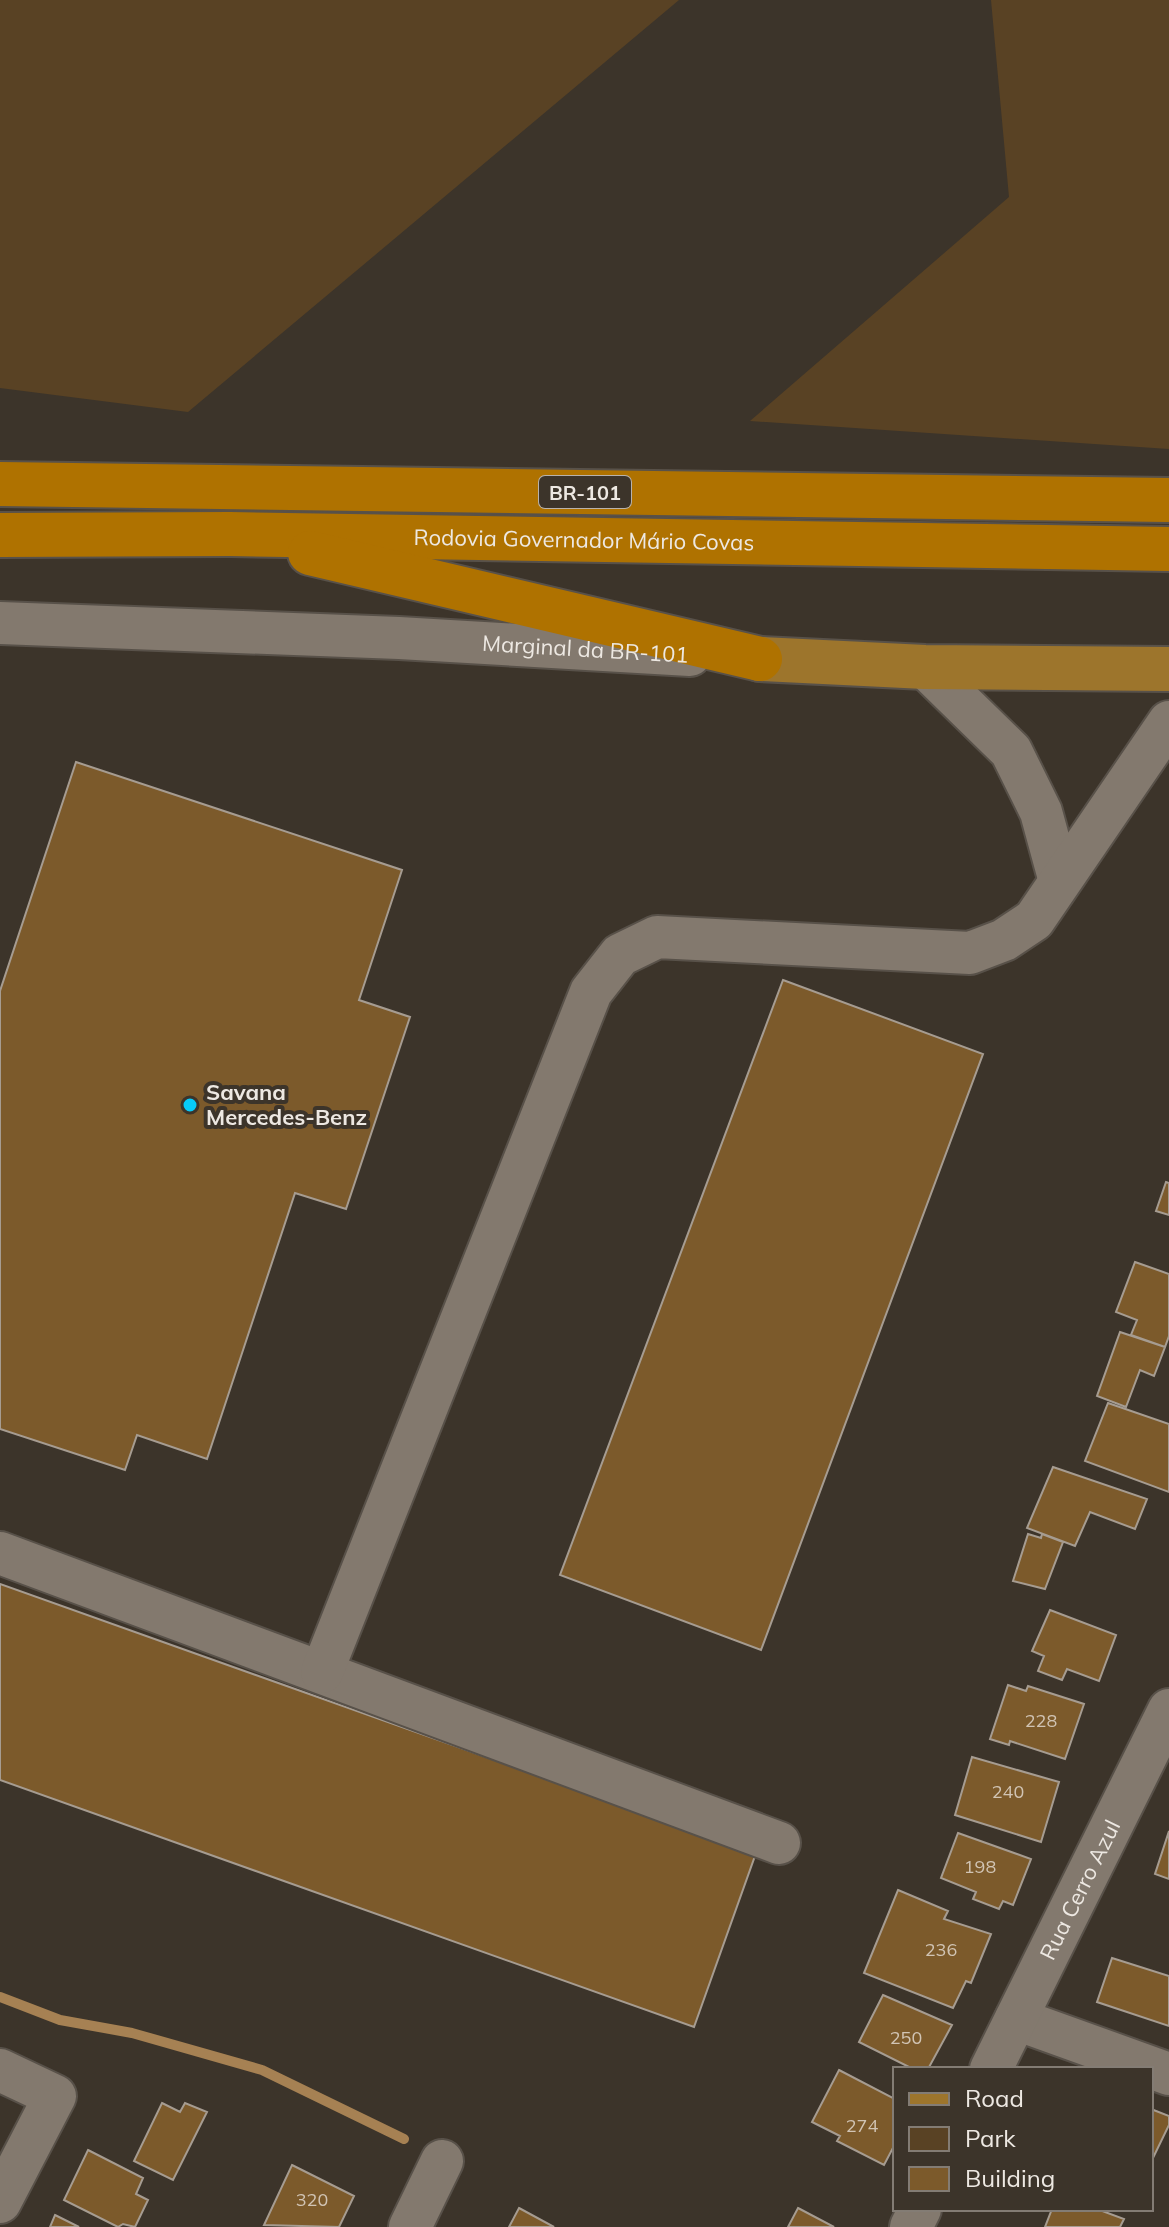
<svg xmlns="http://www.w3.org/2000/svg" width="1169" height="2227" font-family="Mulish,sans-serif">
  <rect width="100%" height="100%" fill="#3c342a"/>
  <path fill="#594224" d="M0,0H679L188,412L0,388Z
    M991,0H1169V449L750,421L1009,197Z"/>
  <g fill="none" stroke-linecap="round" stroke-linejoin="round">
    <path stroke="#a68153" stroke-width="10" d="M0,1997L60,2020L132,2033L262,2070L404,2139"/>
  </g>
  <path fill="#7c5a2b" stroke="#a69c91" stroke-width="2" d="M76,762L402,870L359,1000L410,1017L346,1209L295,1193L207,1459L137,1435L125,1470L0,1429V991Z
    M783,980L983,1054L761,1650L560,1575Z
    M1166,1182L1169,1183V1215L1156,1211Z
    M1135,1262L1169,1274V1336L1165,1347L1131,1335L1137,1320L1116,1312Z
    M1120,1332L1165,1347L1154,1376L1140,1370L1126,1407L1097,1396Z
    M1108,1403L1169,1424V1492L1085,1461Z
    M1053,1467L1147,1499L1135,1529L1090,1512L1075,1546L1027,1528Z
    M1028,1534L1041,1538L1042,1534L1063,1542L1045,1589L1013,1581Z
    M0,1584L756,1853L694,2027L0,1780Z
    M1050,1610L1116,1635L1099,1681L1067,1669L1062,1680L1038,1671L1044,1656L1032,1651Z
    M1008,1685L1026,1691L1028,1686L1084,1704L1065,1759L1010,1741L1009,1745L990,1739Z
    M972,1757L1059,1782L1041,1842L955,1815Z
    M1169,1831V1879L1155,1874Z
    M958,1833L1031,1859L1013,1905L1003,1901L999,1909L973,1899L976,1892L941,1878Z
    M898,1890L948,1911L944,1919L991,1934L971,1983L966,1981L953,2008L864,1973Z
    M1112,1958L1169,1976V2026L1097,2002Z
    M883,1995L952,2025L928,2069H913L859,2042Z
    M839,2070L895,2099V2144L884,2165L837,2141L840,2136L812,2122Z
    M162,2103L180,2112L185,2103L207,2112L173,2180L134,2161Z
    M1151,2109L1169,2116V2125L1151,2162Z
    M88,2150L143,2178L136,2194L148,2200L135,2227L123,2224L118,2227L64,2200Z
    M292,2165L354,2196L339,2227L264,2225Z
    M519,2208L554,2227H509Z
    M798,2208L834,2227H788Z
    M1052,2209H1097L1124,2219L1120,2227H1045Z
    M55,2215L79,2227H50Z"/>
  <g fill="none" stroke-linecap="round" stroke-linejoin="round">
    <g stroke="#585149" stroke-width="46">
      <g id="minor">
        <path id="s1" d="M0,623L399,638L690,655"/>
        <path d="M925,667L1011,751L1041,812L1059,878"/>
        <path d="M0,1553L779,1843"/>
        <path d="M322,1672L591,992L620,955L657,937L970,953L1004,940L1034,920L1169,722"/>
        <path d="M1016,2019L1169,2074"/>
        <path id="s2" d="M991,2069L1169,1710"/>
        <path d="M0,2070L55,2096L0,2202"/>
        <path d="M410,2227L442,2161"/>
        <path d="M911,2227L920,2209"/>
      </g>
    </g>
    <g stroke="#585149" stroke-width="48">
      <path id="major" d="M760,659L925,667L1169,669"/>
    </g>
    <g stroke="#585149" stroke-width="48">
      <g id="highway">
        <path d="M0,484L1169,500"/>
        <path id="s3" d="M0,535L230,534L1169,549"/>
        <path d="M310,553L760,659"/>
      </g>
    </g>
    <use href="#minor" stroke="#83796e" stroke-width="42"/>
    <use href="#major" stroke="#9d752c" stroke-width="44"/>
    <use href="#highway" stroke="#af7200" stroke-width="44"/>
  </g>
  <circle fill="#07cbf9" stroke="#3c342a" stroke-width="3" cx="190" cy="1105" r="8"/>
  <g text-anchor="middle" dominant-baseline="central" stroke-width="8" stroke-linejoin="round" paint-order="stroke">
    <g font-size="18" fill="#d1c4b4">
      <text x="1041" y="1720">228</text>
      <text x="1008" y="1791">240</text>
      <text x="980" y="1866">198</text>
      <text x="941" y="1949">236</text>
      <text x="906" y="2037">250</text>
      <text x="862" y="2125">274</text>
      <text x="312" y="2199">320</text>
    </g>
    <rect fill="#3c342a" stroke="#b8b2ab" stroke-width="2" x="539" y="476" width="92" height="32" rx="6"/>
    <g font-size="20" font-weight="bold" fill="#ede8e2">
      <text x="585" y="492">BR-101</text>
    </g>
    <g font-size="22" fill="#ede8e2" stroke="#3c342a">
      <text stroke="none"><textPath href="#s3" startOffset="584">Rodovia Governador Mário Covas</textPath></text>
      <text stroke="none"><textPath href="#s1" startOffset="586">Marginal da BR-101</textPath></text>
      <text stroke="none"><textPath href="#s2" startOffset="200">Rua Cerro Azul</textPath></text>
    </g>
    <g font-size="22" font-weight="bold" fill="#ede8e2" stroke="#3c342a" text-anchor="start">
      <text x="206" y="1092">Savana<tspan x="206" dy="25">Mercedes-Benz</tspan></text>
    </g>
  </g>
  <rect x="893" y="2067" width="260" height="144" fill="#3c342a" stroke="#837c74" stroke-width="2"/>
  <rect x="909" y="2093" width="40" height="12" fill="#9d752c" stroke="#837c74" stroke-width="2"/>
  <text x="965" y="2107" font-size="24" fill="#ede8e2">Road</text>
  <rect x="909" y="2127" width="40" height="24" fill="#594224" stroke="#837c74" stroke-width="2"/>
  <text x="965" y="2147" font-size="24" fill="#ede8e2">Park</text>
  <rect x="909" y="2167" width="40" height="24" fill="#7c5a2b" stroke="#837c74" stroke-width="2"/>
  <text x="965" y="2187" font-size="24" fill="#ede8e2">Building</text>
</svg>
